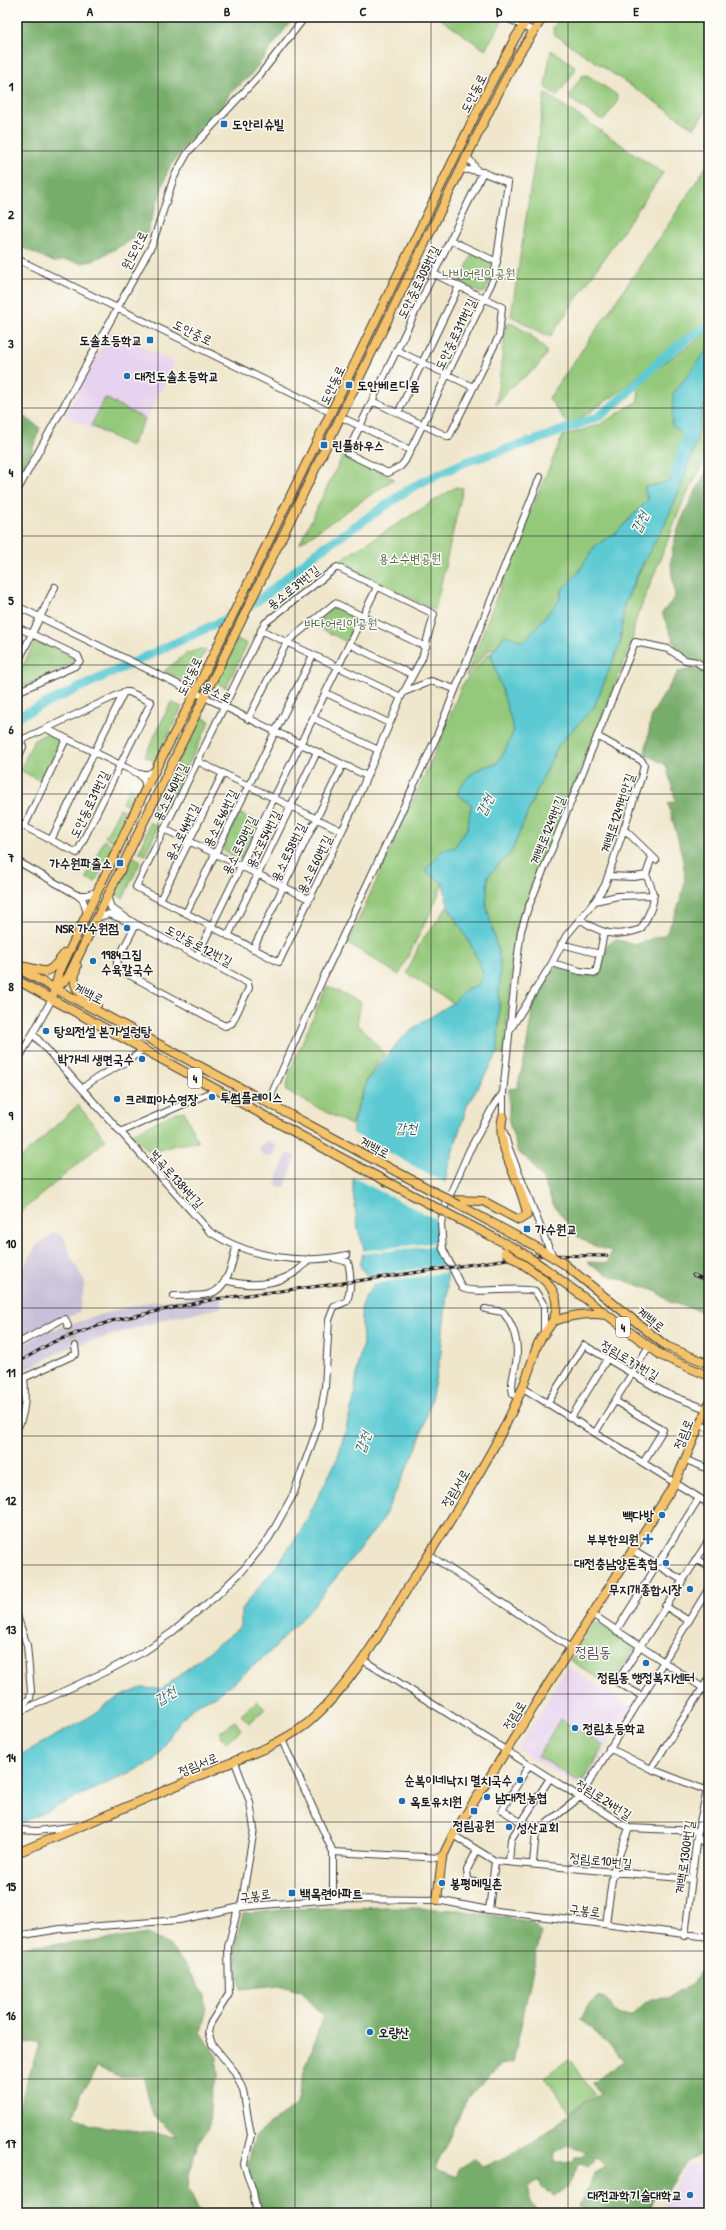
<svg xmlns="http://www.w3.org/2000/svg" width="726" height="2230" font-family="'Patrick Hand','Poor Story',sans-serif">
  <rect width="100%" height="100%" fill="#fdfcf7"/>
  <filter id="ink" filterUnits="userSpaceOnUse"><feTurbulence type="fractalNoise" baseFrequency=".025" numOctaves="2"/><feDisplacementMap in="SourceGraphic" scale="8" xChannelSelector="R" yChannelSelector="G"/><feConvolveMatrix kernelMatrix="1 2 1 2 8 2 1 2 1" color-interpolation-filters="sRGB"/></filter>
  <filter id="wash" filterUnits="userSpaceOnUse"><feTurbulence type="fractalNoise" baseFrequency=".012" numOctaves="4" result="noise"/><feDisplacementMap in="SourceGraphic" scale="16" xChannelSelector="R" yChannelSelector="G"/><feGaussianBlur stdDeviation="0.9" result="paint"/><feColorMatrix in="noise" values="0 0 0 0 0 0 0 0 0 0 0 0 0 0 0 0 0 1.4 0 .05"/><feComposite in="paint" operator="in"/></filter>
  <g filter="url(#wash)">
    <rect width="100%" height="100%" fill="#efe6cb"/>
    <path fill="#e7d2ef" d="M111,331L175,363L132,447L65,416Z
      M567,1667L631,1707L581,1788L518,1749Z
      M707,2155L709,2213H659L690,2163L694,2166Z"/>
    <path fill="#c8bfd8" d="M266,1140L275,1144L276,1147L274,1154L268,1157L263,1155L258,1148Z
      M287,1153L296,1156L285,1188L275,1185Z
      M54,1232L63,1237L67,1243L71,1257L85,1282L79,1313L42,1325L17,1338V1279L36,1246Z
      M221,1295V1308L169,1318L65,1349L17,1374V1348L42,1334L112,1311L150,1302Z"/>
    <path fill="#94c97b" stroke="#58724c" d="M438,17H496L502,21L485,50Z
      M562,17H709V107L694,128L554,34L553,27Z
      M551,50L575,66V70L557,96L545,87Z
      M587,75L617,95L618,100L605,119H600L570,99V94L582,76Z
      M545,93L663,173L550,337L511,316Z
      M709,162V321L684,336L622,390L571,425L564,420L549,398L665,230Z
      M473,252L492,262C497,271 489,283 485,292L481,293L460,283Z
      M509,322L530,334L546,350V355L537,367L510,388L496,405L506,325Z
      M709,331V347L704,356L673,394L690,437L670,481L644,488L648,500L617,532L595,546L578,573L563,588L559,601L524,642L505,635L493,650H488L467,676H466L528,516L563,436L601,424L638,401L639,387L654,370Z
      M105,398L145,419L131,446L91,426Z
      M709,398V452L683,502L635,622L632,643L516,929L504,1055L498,1053L500,960L486,904L488,876L512,851L536,792L558,746L594,707L620,644L624,604L680,489L696,442L703,408Z
      M343,455L394,479L300,543Z
      M456,487L463,488L435,610L337,562Z
      M336,606L358,616L347,642L313,625Z
      M237,639L247,644L226,688L216,683Z
      M36,641H40L77,659L76,662L17,689V676Z
      M200,649L206,650L192,679L185,681L164,671L186,654Z
      M489,653L491,654L514,730L504,753L496,764C476,767 465,777 457,794L471,804L468,827L454,848L425,871L443,883C431,915 413,944 399,975L348,943L441,739L462,685Z
      M171,702L182,707L156,762L145,756Z
      M200,716L210,721L161,820L151,815Z
      M48,733L64,739L44,783L20,770L34,740Z
      M130,787L141,792L131,807L122,803Z
      M120,808L129,813L117,843L105,837Z
      M239,813L260,823L243,858L240,859L224,851L223,848Z
      M149,822L158,827L145,855L139,852L145,839Z
      M104,840L115,846L95,882L86,878Z
      M134,857L141,861L123,898L113,893L129,861Z
      M448,906L472,947L483,972L478,986L467,989L453,1003L407,973L420,943Z
      M327,986L361,1002L357,1023L385,1054L367,1079L351,1125L286,1091L290,1070Z
      M78,1105L106,1140L17,1215V1162Z
      M184,1111L198,1142L175,1145L151,1153L131,1134L174,1113Z
      M595,1621L635,1648L610,1686L570,1660Z
      M257,1701L265,1709L249,1723L241,1715Z
      M560,1719L604,1746L581,1783L538,1756Z
      M235,1721L241,1730L226,1742L219,1733Z
      M569,2059L594,2094L570,2112L544,2077Z"/>
    <path fill="#77ad6b" stroke="#4a6444" fill-rule="evenodd" d="M17,17H294L250,76L230,93L223,106L187,142L168,170L146,236L137,237L93,261L81,263L65,260L54,262L17,245Z
      M17,411L40,428L30,455L17,478Z
      M709,467V1313L669,1302L658,1292L606,1274L587,1262L608,1263L611,1251L592,1245L577,1236L553,1204L543,1180L530,1161L518,1152L509,1122V1089L517,1088L525,1057L534,998L556,966L599,976L608,945L616,939L634,945L666,934C674,918 681,902 684,885C688,866 673,823 668,803L676,801L666,765L645,754L652,714L678,672L699,668L676,647L662,613L675,597C674,586 671,573 671,562C673,528 693,496 709,467Z
      M394,1907L459,1910L532,1922L541,1933L513,2062L501,2065L467,2099L435,2169L458,2177L459,2169L475,2159L483,2166C510,2158 529,2143 553,2128C557,2125 560,2121 564,2118C575,2109 588,2099 600,2094L593,2083L624,2061L611,2046L581,2020L587,2007L599,1997C617,2002 607,2017 631,2016L646,2002L652,1999L668,1998L693,1983L699,1973L709,1971V2156L702,2153L687,2161L665,2195L655,2193L648,2213H603L578,2207L584,2198L593,2173L605,2166L596,2157L587,2166L580,2164L568,2186L554,2196L542,2188L539,2179L529,2186L530,2202L538,2213H261L246,2171L254,2140L256,2135L297,2104L302,2078L323,2017L302,1992L279,1985L241,1989L234,1947L243,1914L293,1909ZM566,2146L587,2152L581,2157H575L573,2162L555,2163L554,2152Z
      M148,1934L168,1944L186,1966L205,1995L206,2012L201,2032L217,2057L218,2075L211,2091L209,2128L199,2141L189,2175L188,2189L199,2213H17V2111L40,2042L17,2043V1951L35,1945L90,1942ZM97,2067L119,2076H143L153,2115L177,2136L90,2125L74,2115L80,2095Z"/>
    <path fill="#5dcad3" stroke="#3c7378" d="M709,347V398L703,408L696,442L680,489L665,524L641,567L624,604L620,644L594,707L558,746L536,792L512,851L488,876L486,904L500,960L498,1053L467,1106L448,1167L436,1227L437,1242L447,1263V1292L441,1352L430,1405L417,1447L382,1521L312,1607L269,1653L219,1694L196,1705L178,1722L155,1761L17,1825V1757L91,1716L119,1697L142,1688L162,1689L241,1626V1609L275,1568L302,1529L338,1457L354,1399L358,1364L363,1343L361,1309L366,1295L374,1286L360,1266L364,1248L358,1229L353,1192V1121L368,1079L400,1040L421,1023L453,1003L467,989L478,986L483,972L472,947L448,906L443,883L425,871L443,849L454,848L468,827L471,804L457,794C465,777 476,767 496,764L504,753L514,730L491,654L505,635L524,641L559,601L563,588L578,573L595,546L617,532L648,500L644,488L670,481L690,438L672,426L673,394Z"/>
    <path fill="#efe6cb" d="M351,1132L447,1184L439,1221L350,1176Z
      M439,1242L441,1245L361,1254L362,1251Z
      M449,1264V1272L370,1284L365,1277Z"/>
    <g fill="none" stroke-linecap="round" stroke-linejoin="round">
      <path stroke="#5dcad3" stroke-width="9" d="M674,476L690,425
        M17,717L241,612L267,594L316,553L414,486L465,462L539,439L600,416L626,394L660,360L690,337L709,326"/>
    </g>
  </g>
  <g filter="url(#ink)">
    <g fill="none" stroke-linecap="round" stroke-linejoin="round">
      <path stroke="#c5bea8" stroke-width="6" stroke-dasharray="6 3" stroke-linecap="butt" d="M68,1326L75,1346"/>
      <g stroke="#3c3a36" stroke-width="8">
        <path id="minor" d="M505,17L533,31
          M467,156L477,170
          M460,170C478,168 492,176 508,183L494,278L405,461L401,466L388,473L347,453L483,172
          M450,240L497,262
          M17,259L332,413
          M396,350L473,387
          M372,401L449,437L499,336L502,307L434,274
          M398,413L459,286
          M341,417L410,450
          M17,491L152,245L174,177L188,152L259,76L305,17
          M337,567L434,614L422,658L401,697L355,804L279,962L136,887L265,623Z
          M17,606L367,776
          M17,627L78,656L80,661L75,666L17,692
          M261,630L401,697
          M349,644L413,675
          M17,664L55,587
          M404,692L431,681L455,689
          M326,693L389,723
          M313,718L378,750
          M248,719L287,642L335,603L426,647
          M47,729L139,774L144,780L146,788
          M17,732L23,747L17,760
          M17,742L124,692H129L151,702L77,853L17,823
          M197,761L342,831
          M139,774H148L156,770
          M24,827L66,739
          M164,829L309,899
          M625,830L656,860
          M51,840L124,692
          M17,861L77,895L83,900L87,913
          M608,876L634,877L646,875
          M77,895H86L97,892
          M107,896L111,908L136,924L248,983L249,988L232,1023L225,1026L120,970L117,966V961L136,924
          M160,900L223,773
          M595,901L618,896L654,895
          M186,913L313,655
          M97,918L109,914L134,924
          M580,919C601,934 615,938 641,929C653,906 659,900 646,875L652,857
          M228,936L317,752
          M561,944L600,954
          M253,949L343,764
          M197,956L377,587
          M552,963L580,971L596,973L604,933
          M510,1030L552,963L566,936L595,901L605,885L641,778L644,765L642,761L597,736
          M33,1034L210,1232C250,1258 301,1265 347,1255
          M17,1062L52,999
          M82,1089C100,1071 126,1067 143,1049
          M503,1093L494,1105L469,1151L443,1211L441,1224L443,1249L462,1288C476,1295 515,1286 535,1291L544,1305V1332
          M270,1105L273,1091L324,976L436,738L540,477
          M503,1120V1093L516,969L521,931L527,911L635,642L668,649L685,660L697,662L709,671
          M120,1132L216,1090
          M504,1132L508,1146L548,1246
          M225,1280C253,1289 291,1284 309,1259
          M174,1296C185,1295 199,1297 209,1294C227,1290 233,1262 236,1247
          M485,1309L503,1312C515,1327 519,1344 516,1363C514,1374 510,1383 513,1394L519,1397
          M17,1344L59,1321L65,1319L68,1326
          M17,1381L76,1354L75,1346
          M523,1388L709,1504
          M615,1401L663,1430L643,1463
          M547,1404L584,1345L665,1393L709,1410
          M571,1418L607,1359
          M700,1425L709,1428
          M17,1429C26,1413 26,1395 24,1377
          M595,1433L649,1346
          M686,1460L709,1469
          M632,1550L682,1580
          M429,1555L571,1648
          M696,1559L709,1567
          M665,1606L689,1621
          M592,1614L709,1692
          M17,1616L27,1645L31,1691L30,1698L17,1710
          M616,1631L699,1498
          M363,1660L629,1828L698,1831
          M642,1696L617,1682L709,1540
          M17,1713L111,1669L145,1651L171,1633L215,1597L243,1570L269,1538L293,1495L319,1424L325,1387L329,1320L334,1307L347,1301C351,1289 351,1274 348,1262L333,1258
          M282,1740L333,1852V1899
          M609,1748L651,1769L708,1791
          M235,1762L250,1802L254,1829L241,1907
          M529,1765L502,1810L536,1832
          M651,1769L709,1678
          M19,1830L37,1831L79,1826
          M453,1835L495,1861L691,1879
          M697,1835L709,1850
          M17,1839L19,1835L17,1827
          M477,1850L467,1870L468,1881L492,1884
          M333,1852L442,1858
          M509,1862L511,1839L550,1778
          M533,1863L536,1832L580,1797L709,1588
          M238,1908L228,1947L229,1994L210,2024L208,2032L212,2044L235,2072L243,2090L251,2135L244,2164L253,2191L257,2213
          M489,1910L495,1861
          M606,1924L613,1872L629,1828
          M17,1936L60,1929L179,1920L241,1907L333,1899L437,1900L489,1910L709,1937
          M685,1936L697,1835L709,1782"/>
      </g>
      <g stroke="#3c3a36" stroke-width="10">
        <path id="major" d="M18,966C47,968 43,982 65,953
          M77,966C69,990 80,993 97,1005
          M17,968L341,1142
          M17,980L338,1156
          M56,989L68,977L97,918L491,107L517,57L543,17
          M52,999L59,973L146,788L189,705L483,99L515,38L529,17
          M450,1200L483,1201L519,1220L527,1215C523,1182 494,1148 503,1116
          M459,1205L531,1244
          M456,1218L518,1250
          M564,1264L666,1346L709,1364
          M543,1267L662,1356L709,1376
          M554,1321C571,1315 587,1312 606,1315
          M17,1853L268,1747C282,1740 296,1733 309,1722C351,1685 380,1634 409,1586C447,1525 494,1456 522,1389C528,1375 532,1361 537,1346C542,1333 555,1324 556,1310C559,1290 544,1279 530,1269
          M437,1900L442,1858L453,1835L675,1483L709,1403"/>
      </g>
      <use href="#minor" stroke="#fff" stroke-width="6"/>
      <use href="#major" stroke="#f4c26a" stroke-width="8"/>
      <g stroke="#1c1c1c" stroke-width="3">
        <path id="rail" d="M693,1275L709,1281
          M17,1363L53,1342L111,1321L215,1299L336,1284L536,1255L607,1256"/>
      </g>
      <use href="#rail" stroke="#fdfcf7" stroke-width="1.5" stroke-dasharray="4.5" stroke-linecap="butt"/>
      <g stroke="#3c3a36" stroke-width="8" stroke-linecap="butt">
        <path id="minor-bridge" d="M548,1246L553,1256"/>
      </g>
      <g stroke="#3c3a36" stroke-width="10" stroke-linecap="butt">
        <path id="major-bridge" d="M341,1142L459,1205
          M338,1156L456,1218
          M531,1244L564,1264
          M518,1250L543,1267
          M505,1252L530,1269"/>
      </g>
      <use href="#minor-bridge" stroke="#fff" stroke-width="6"/>
      <use href="#major-bridge" stroke="#f4c26a" stroke-width="8"/>
    </g>
  </g>
  <path fill="none" stroke="#1c1c1c" stroke-width="1" stroke-opacity="0.55" d="M158,17V2213M295,17V2213M431,17V2213M568,17V2213M17,151H709M17,279H709M17,408H709M17,536H709M17,665H709M17,794H709M17,922H709M17,1051H709M17,1179H709M17,1308H709M17,1436H709M17,1565H709M17,1694H709M17,1822H709M17,1951H709M17,2079H709"/>
  <g fill="#1f6fb2" stroke="#fdfcf7" stroke-width="1.5">
    <rect x="220" y="120" width="8" height="8" rx="2"/>
    <rect x="146" y="336" width="8" height="8" rx="2"/>
    <circle cx="127" cy="376" r="4"/>
    <rect x="345" y="381" width="8" height="8" rx="2"/>
    <rect x="320" y="441" width="8" height="8" rx="2"/>
    <rect x="116" y="859" width="8" height="8" rx="2"/>
    <circle cx="127" cy="928" r="4"/>
    <circle cx="93" cy="961" r="4"/>
    <circle cx="46" cy="1031" r="4"/>
    <circle cx="142" cy="1059" r="4"/>
    <circle cx="212" cy="1097" r="4"/>
    <circle cx="117" cy="1099" r="4"/>
    <rect x="523" y="1225" width="8" height="8" rx="2"/>
    <circle cx="662" cy="1515" r="4"/>
    <path d="M646 1533h4v4h4v4h-4v4h-4v-4h-4v-4h4z"/>
    <circle cx="666" cy="1563" r="4"/>
    <circle cx="690" cy="1589" r="4"/>
    <circle cx="646" cy="1663" r="4"/>
    <circle cx="575" cy="1728" r="4"/>
    <circle cx="520" cy="1780" r="4"/>
    <circle cx="487" cy="1797" r="4"/>
    <circle cx="402" cy="1801" r="4"/>
    <rect x="470" y="1807" width="8" height="8" rx="2"/>
    <circle cx="509" cy="1827" r="4"/>
    <circle cx="442" cy="1883" r="4"/>
    <rect x="288" y="1889" width="8" height="8" rx="2"/>
    <circle cx="370" cy="2032" r="4"/>
    <circle cx="690" cy="2195" r="4"/>
  </g>
  <g text-anchor="middle" dominant-baseline="central" stroke-width="3" stroke-linejoin="round" paint-order="stroke">
    <g fill="#fdfcf7" stroke="#605f5e" stroke-width="1">
      <rect x="188" y="1068" width="14" height="20" rx="3"/>
      <rect x="616" y="1317" width="14" height="20" rx="3"/>
    </g>
    <g font-size="12" font-weight="bold" fill="#1c1c1c">
      <text x="195" y="1078">4</text>
      <text x="623" y="1327">4</text>
    </g>
    <g font-size="13" fill="#1c1c1c" stroke="#fdfcf7">
      <text transform="translate(473 93) rotate(-63)">도안동로</text>
      <text transform="translate(134 250) rotate(-63)">원도안로</text>
      <text transform="translate(418 282) rotate(-64)">도안중로305번길</text>
      <text transform="translate(193 332) rotate(26)">도안중로</text>
      <text transform="translate(455 334) rotate(-64)">도안중로311번길</text>
      <text transform="translate(332 385) rotate(-65)">도안동로</text>
      <text transform="translate(293 587) rotate(-38)">용소로39번길</text>
      <text transform="translate(189 676) rotate(-65)">도안동로</text>
      <text transform="translate(217 692) rotate(26)">용소로</text>
      <text transform="translate(170 792) rotate(-64)">용소로40번길</text>
      <text transform="translate(89 804) rotate(-64)">도안동로31번길</text>
      <text transform="translate(617 813) rotate(-72)">계백로1249번안길</text>
      <text transform="translate(220 818) rotate(-64)">용소로46번길</text>
      <text transform="translate(547 830) rotate(-68)">계백로1249번길</text>
      <text transform="translate(182 832) rotate(-64)">용소로44번길</text>
      <text transform="translate(263 839) rotate(-64)">용소로54번길</text>
      <text transform="translate(239 845) rotate(-64)">용소로50번길</text>
      <text transform="translate(288 852) rotate(-64)">용소로58번길</text>
      <text transform="translate(314 864) rotate(-64)">용소로60번길</text>
      <text transform="translate(199 945) rotate(28)">도안동로12번길</text>
      <text transform="translate(89 993) rotate(27)">계백로</text>
      <text transform="translate(375 1147) rotate(28)">계백로</text>
      <text transform="translate(177 1179) rotate(48)">벌곡로1384번길</text>
      <text transform="translate(651 1319) rotate(39)">계백로</text>
      <text transform="translate(630 1360) rotate(31)">정림로77번길</text>
      <text transform="translate(683 1434) rotate(-68)">정림로</text>
      <text transform="translate(455 1488) rotate(-59)">정림서로</text>
      <text transform="translate(514 1715) rotate(-58)">정림로</text>
      <text transform="translate(198 1764) rotate(-22)">정림서로</text>
      <text transform="translate(604 1799) rotate(32)">정림로24번길</text>
      <text transform="translate(684 1857) rotate(-82)">계백로1300번길</text>
      <text transform="translate(601 1860) rotate(6)">정림로10번길</text>
      <text transform="translate(255 1895) rotate(-8)">구봉로</text>
      <text transform="translate(585 1910) rotate(7)">구봉로</text>
    </g>
    <g font-size="13" font-weight="bold" fill="#1c1c1c" stroke="#fdfcf7" text-anchor="start">
      <text x="232" y="124">도안리슈빌</text>
      <text x="142" y="340" text-anchor="end">도솔초등학교</text>
      <text x="135" y="376">대전도솔초등학교</text>
      <text x="357" y="385">도안베르디움</text>
      <text x="332" y="445">린풀하우스</text>
      <text x="112" y="863" text-anchor="end">가수원파출소</text>
      <text x="119" y="928" text-anchor="end">NSR 가수원점</text>
      <text x="101" y="954">1984그집<tspan x="101" dy="15">수육칼국수</tspan></text>
      <text x="54" y="1031">탕의전설 본가설렁탕</text>
      <text x="134" y="1059" text-anchor="end">박가네 생면국수</text>
      <text x="220" y="1097">투썸플레이스</text>
      <text x="125" y="1099">크레피아수영장</text>
      <text x="535" y="1229">가수원교</text>
      <text x="654" y="1515" text-anchor="end">빽다방</text>
      <text x="639" y="1539" text-anchor="end">부부한의원</text>
      <text x="658" y="1563" text-anchor="end">대전충남양돈축협</text>
      <text x="682" y="1589" text-anchor="end">무지개종합시장</text>
      <text x="646" y="1677" text-anchor="middle">정림동 행정복지센터</text>
      <text x="583" y="1728">정림초등학교</text>
      <text x="512" y="1780" text-anchor="end">순복이네낙지 멸치국수</text>
      <text x="495" y="1797">남대전농협</text>
      <text x="410" y="1801">옥토유치원</text>
      <text x="474" y="1825" text-anchor="middle">정림공원</text>
      <text x="517" y="1827">성산교회</text>
      <text x="450" y="1883">봉평메밀촌</text>
      <text x="300" y="1893">백목련아파트</text>
      <text x="378" y="2032">오량산</text>
      <text x="682" y="2195" text-anchor="end">대전과학기술대학교</text>
    </g>
    <g font-size="13" fill="#4c6142" stroke="#fdfcf7">
      <text x="479" y="273">나비어린이공원</text>
      <text x="410" y="558">용소수변공원</text>
      <text x="341" y="623">바다어린이공원</text>
    </g>
    <g font-size="14" font-style="italic" fill="#366265" stroke="#fdfcf7">
      <text transform="translate(639 522) rotate(-64)">갑천</text>
      <text transform="translate(484 805) rotate(-64)">갑천</text>
      <text x="406" y="1127">갑천</text>
      <text transform="translate(362 1442) rotate(-70)">갑천</text>
      <text transform="translate(165 1695) rotate(-31)">갑천</text>
    </g>
    <g font-size="15" fill="#5d4d64" stroke="#fdfcf7">
      <text x="593" y="1651">정림동</text>
    </g>
  </g>
  <rect width="726" height="2230" fill="none" stroke="#fdfcf7" stroke-width="44"/>
  <rect x="22" y="22" width="682" height="2186" fill="none" stroke="#1c1c1c" stroke-width="1.5"/>
  <g font-size="13" text-anchor="middle" font-weight="bold" fill="#1c1c1c">
    <text x="90" y="16">A</text>
    <text x="227" y="16">B</text>
    <text x="363" y="16">C</text>
    <text x="499" y="16">D</text>
    <text x="636" y="16">E</text>
    <text x="11" y="91">1</text>
    <text x="11" y="219">2</text>
    <text x="11" y="348">3</text>
    <text x="11" y="477">4</text>
    <text x="11" y="605">5</text>
    <text x="11" y="734">6</text>
    <text x="11" y="862">7</text>
    <text x="11" y="991">8</text>
    <text x="11" y="1120">9</text>
    <text x="11" y="1248">10</text>
    <text x="11" y="1377">11</text>
    <text x="11" y="1505">12</text>
    <text x="11" y="1634">13</text>
    <text x="11" y="1762">14</text>
    <text x="11" y="1891">15</text>
    <text x="11" y="2020">16</text>
    <text x="11" y="2148">17</text>
  </g>
</svg>
